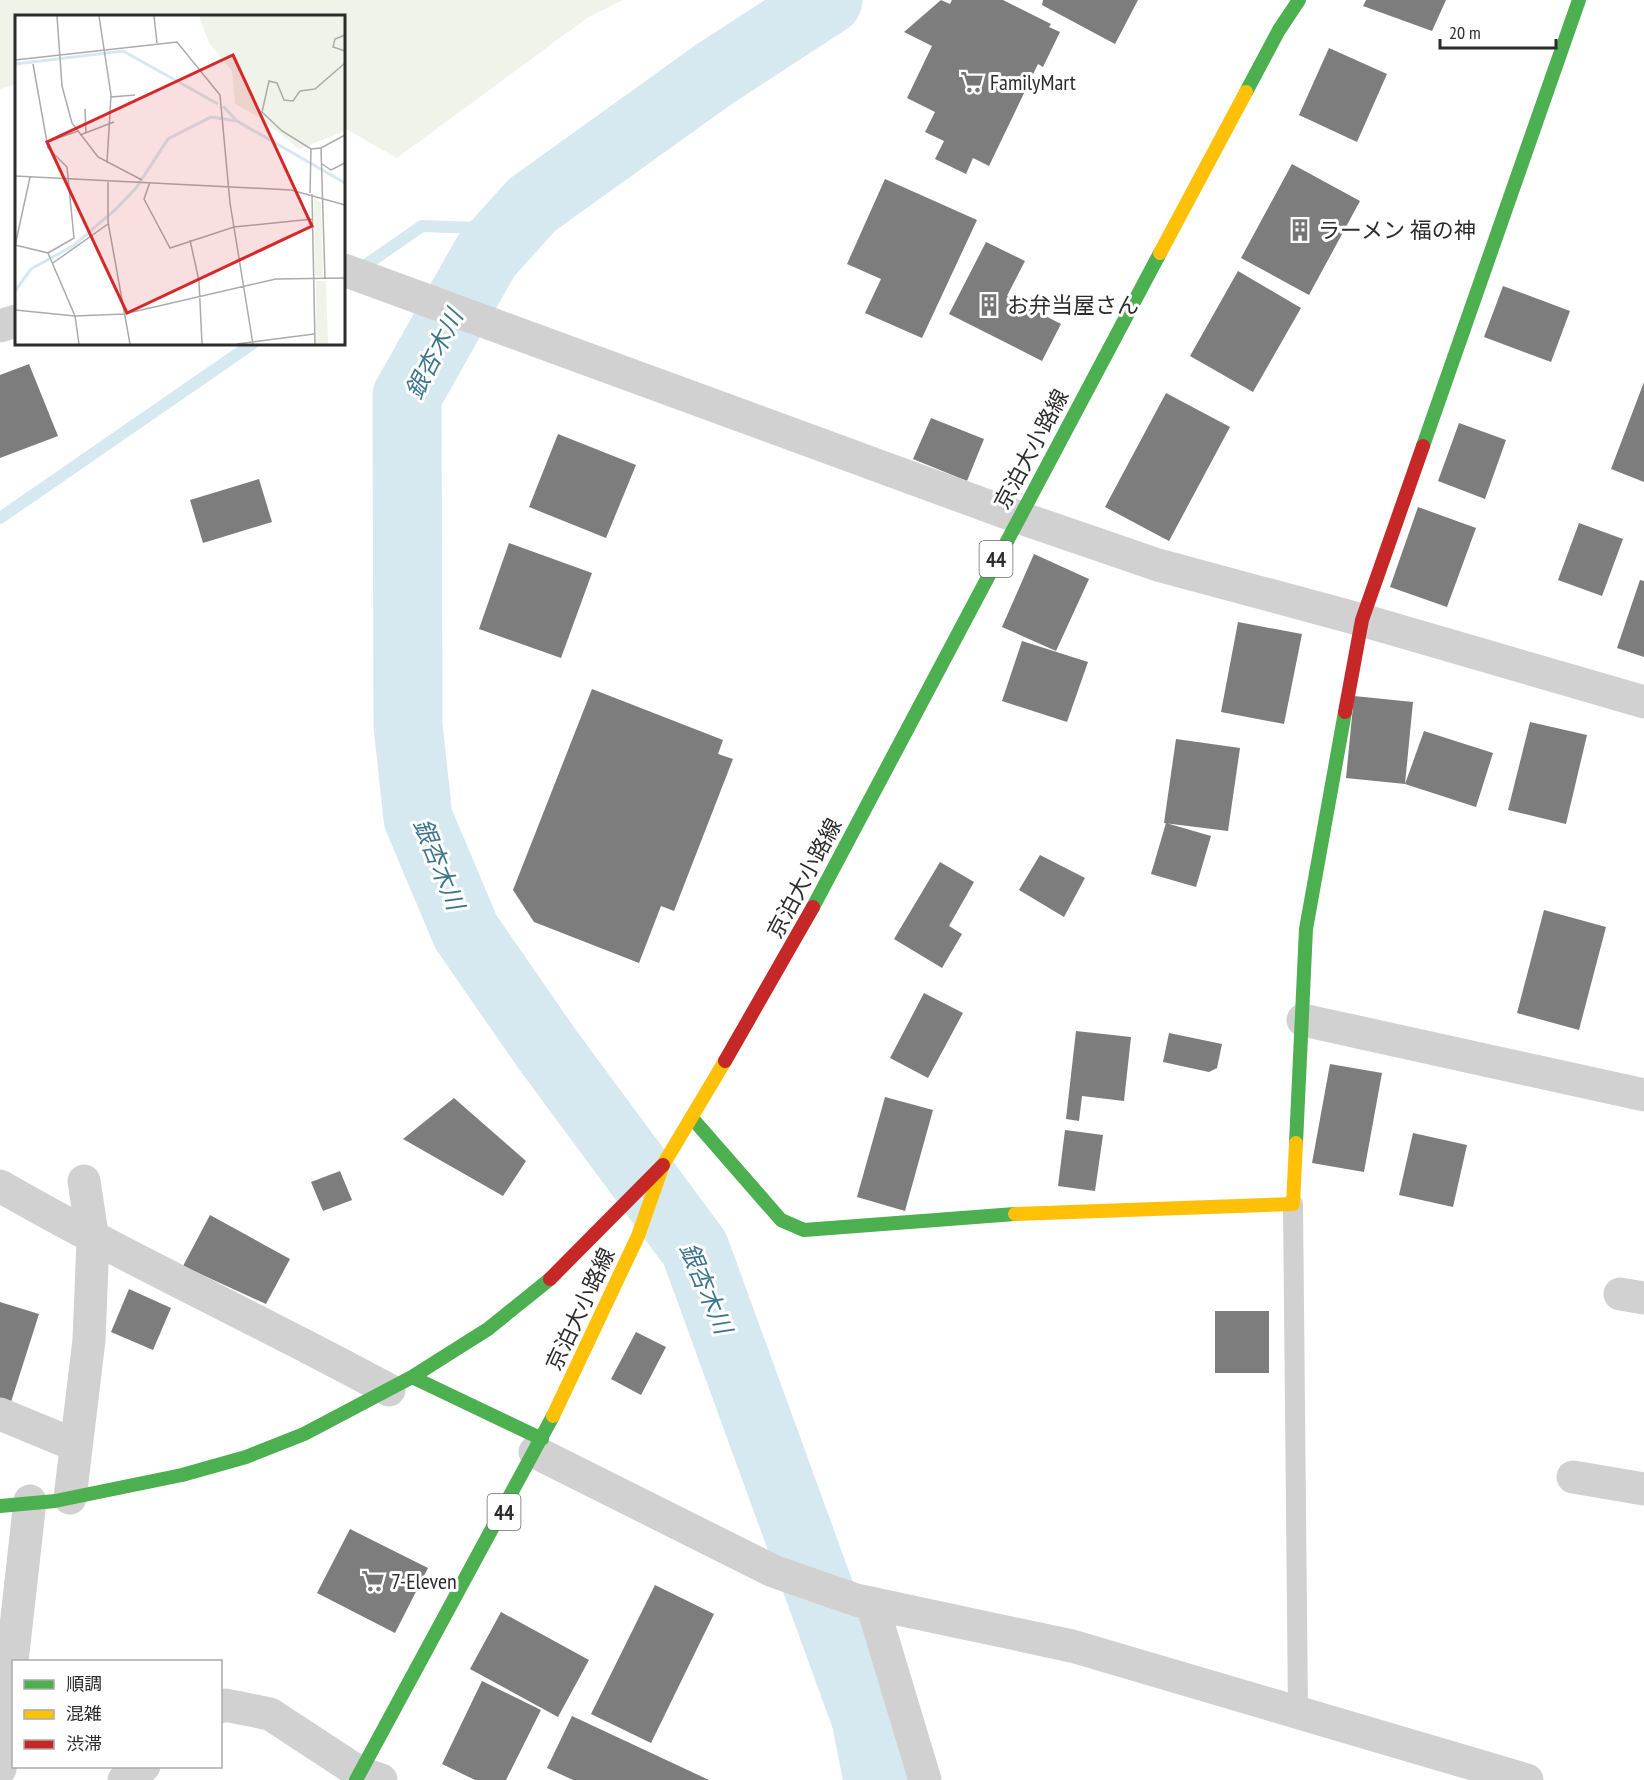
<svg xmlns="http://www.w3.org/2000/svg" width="1644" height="1780" font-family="'PT Sans Narrow','Noto Sans JP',sans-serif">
  <rect width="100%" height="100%" fill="#fff"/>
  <path fill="#f0f3ea" d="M0,0H623L587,18L397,158L344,128V16H16V84L0,89Z"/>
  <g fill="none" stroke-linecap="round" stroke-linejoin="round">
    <path stroke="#d6e9f0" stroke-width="12" d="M357,271L422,226L507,229L532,205
      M0,518L252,344"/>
    <path stroke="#d6e9f0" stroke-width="69" d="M828,0L713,75L532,205L486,256L407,396L408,725L418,818L466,932L547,1049L695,1249L866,1719L878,1780"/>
  </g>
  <path fill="#7d7d7d" d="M941,0L950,4L952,0H1003L1051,24L1049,27L1060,32L1043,67L1038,64L989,166L973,158L966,174L935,159L944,141L925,132L935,112L907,98L932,46L904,32Z
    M1043,0H1138L1115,44L1042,5Z
    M1366,0H1446L1432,31L1363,6Z
    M1329,48L1387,74L1357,142L1299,115Z
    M1292,164L1360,201L1309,295L1241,258Z
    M885,179L977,220L922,338L865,313L881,279L847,264Z
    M986,242L1025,261L1007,296L1061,324L1042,361L949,314Z
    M1238,271L1301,308L1253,392L1190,356Z
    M1503,286L1570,311L1551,362L1484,337Z
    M29,364L58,436L0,458V375Z
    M1644,382V482L1611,469Z
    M1166,393L1230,427L1169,541L1105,507Z
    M931,418L984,439L967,481L913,459Z
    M1459,423L1506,440L1485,499L1438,481Z
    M558,434L636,465L606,538L529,507Z
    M259,479L272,522L203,543L190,500Z
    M1418,507L1476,528L1447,607L1390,587Z
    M1579,523L1623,539L1602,596L1558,580Z
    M509,543L592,573L561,658L479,629Z
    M1034,554L1089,579L1056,651L1002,627Z
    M1640,580L1644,581V657L1617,648Z
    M1238,622L1302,634L1284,724L1221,712Z
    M1022,641L1088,662L1067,722L1002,701Z
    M592,689L723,740L718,754L733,759L674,911L661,906L639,963L534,922L513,890Z
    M1354,696L1413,702L1405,784L1346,778Z
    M1530,722L1587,735L1566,824L1508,810Z
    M1424,731L1493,753L1476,807L1405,784Z
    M1176,739L1240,748L1228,831L1164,823Z
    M1166,823L1211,836L1196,887L1151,874Z
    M1040,855L1085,878L1064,917L1019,890Z
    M940,862L974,882L949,926L962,934L942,968L894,939Z
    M1544,910L1606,927L1579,1030L1517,1013Z
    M924,993L963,1013L928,1078L890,1058Z
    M1076,1031L1131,1037L1124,1101L1082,1096L1079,1121L1066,1119Z
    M1169,1033L1222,1044L1217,1068L1209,1072L1163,1062Z
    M1330,1064L1382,1073L1364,1172L1312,1163Z
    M885,1097L933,1110L905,1211L857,1197Z
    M454,1098L526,1161L503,1196L403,1139Z
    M1065,1130L1103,1135L1095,1191L1058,1186Z
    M1413,1133L1467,1145L1453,1207L1399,1195Z
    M340,1171L352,1200L323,1211L311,1182Z
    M210,1215L290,1259L266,1304L183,1266Z
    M129,1289L171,1308L153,1350L111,1332Z
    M0,1302L39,1314L11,1402L0,1399Z
    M1215,1311H1269V1373H1215Z
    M636,1332L666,1347L641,1395L611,1379Z
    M350,1529L428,1568L395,1633L317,1593Z
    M655,1585L714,1614L651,1743L591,1714Z
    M501,1612L589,1660L558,1717L470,1669Z
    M482,1681L541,1710L506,1780H475L442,1764Z
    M572,1716L709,1780H573L547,1768Z"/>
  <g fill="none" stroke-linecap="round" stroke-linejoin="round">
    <path stroke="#d1d1d1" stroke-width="20" d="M1293,1204L1298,1713"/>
    <path stroke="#d1d1d1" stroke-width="33" d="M344,270L1018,517L1158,565L1362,620L1644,702
      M0,326L16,321
      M1303,1020L1644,1095
      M0,1186C127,1259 260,1320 389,1390
      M1620,1294L1644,1298
      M0,1414L75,1445
      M535,1452L773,1571L856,1600L1072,1646L1527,1780
      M1573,1477L1644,1489
      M70,1498L89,1340L93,1240L84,1181
      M872,1604L925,1780
      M220,1707L225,1705L270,1714L360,1773L381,1780
      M0,1769L30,1501
      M124,1780L144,1766"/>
    <path stroke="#4caf50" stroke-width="14" d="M1246,92L1279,30L1299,0
      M1423,446L1579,0
      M813,907L1160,253
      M692,1118L781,1220L804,1230L1015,1214
      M1296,1143L1306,929L1345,712
      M412,1377L542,1439
      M0,1506L55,1501L182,1475L246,1457L304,1434L412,1377L488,1329L550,1279
      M356,1780L553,1416"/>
    <path stroke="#ffc107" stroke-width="14" d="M1160,253L1246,92
      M1015,1214L1293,1204L1296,1143
      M553,1416L638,1236L663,1165L725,1061"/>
    <path stroke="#c62828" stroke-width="14" d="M1345,712L1362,620L1423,446
      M725,1061L813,907
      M550,1279L663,1165"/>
  </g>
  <defs>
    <g id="supermarket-bare" transform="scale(1.8)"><path d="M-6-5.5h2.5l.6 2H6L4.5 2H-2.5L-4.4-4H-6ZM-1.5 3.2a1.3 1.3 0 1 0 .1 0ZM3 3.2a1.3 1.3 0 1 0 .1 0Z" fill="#767676" stroke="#fff" stroke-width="2.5" paint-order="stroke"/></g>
    <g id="building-bare" transform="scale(1.8)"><path d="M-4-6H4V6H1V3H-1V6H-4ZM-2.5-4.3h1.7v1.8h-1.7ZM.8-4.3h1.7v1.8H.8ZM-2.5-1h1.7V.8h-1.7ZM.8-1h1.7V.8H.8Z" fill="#767676" stroke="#fff" stroke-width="2.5" paint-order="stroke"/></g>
  </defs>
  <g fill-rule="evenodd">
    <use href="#supermarket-bare" x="972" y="82"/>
    <use href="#building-bare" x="1300" y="230"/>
    <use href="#building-bare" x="989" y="305"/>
    <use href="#supermarket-bare" x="373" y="1581"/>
  </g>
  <g text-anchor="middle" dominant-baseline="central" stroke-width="6" stroke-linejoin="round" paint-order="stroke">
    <g fill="#fff" stroke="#6b6b6b" stroke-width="1.5">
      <rect x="979.5" y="541" width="33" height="36" rx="4.5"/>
      <rect x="487.5" y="1494" width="33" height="36" rx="4.5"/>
    </g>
    <g font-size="21" font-weight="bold" fill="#2c2c2c">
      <text x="996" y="559">44</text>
      <text x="504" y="1512">44</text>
    </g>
    <g font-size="22" fill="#2c2c2c" stroke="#fff" text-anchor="start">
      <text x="990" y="82">FamilyMart</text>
      <text x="1318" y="230">ラーメン 福の神</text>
      <text x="1007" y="305">お弁当屋さん</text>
      <text x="391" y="1581">7-Eleven</text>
    </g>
    <g font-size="22" fill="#2c2c2c" stroke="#fff">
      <text transform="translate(1031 449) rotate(-62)">京泊大小路線</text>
      <text transform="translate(804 878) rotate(-62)">京泊大小路線</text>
      <text transform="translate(580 1309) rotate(-65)">京泊大小路線</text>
    </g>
    <g font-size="24" font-style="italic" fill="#3d758b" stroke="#fff">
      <text transform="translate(434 354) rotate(-63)">銀杏木川</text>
      <text transform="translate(439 864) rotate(68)">銀杏木川</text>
      <text transform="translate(706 1288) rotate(67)">銀杏木川</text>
    </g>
  </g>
  <g transform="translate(15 15)">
    <rect width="330" height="330" fill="#fff"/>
    <path d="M184,1H330V116L284,134L244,102L220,89L217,56L194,28ZM299,184L306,187L308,262L300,261ZM301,266H311L313,329H301Z" fill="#f0f3ea"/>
    <path fill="none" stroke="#d6e9f0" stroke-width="3" d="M0,49L108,36L203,89M208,91L222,106M0,276L16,254L58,231L100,195L121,173L153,124L196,102L222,106L330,168"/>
    <path fill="none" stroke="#ababab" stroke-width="1.5" d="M42,1L47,71L57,108L83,142L127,165M84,1L96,80L92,148M139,1L142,28M330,20L320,24L318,32L330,36M0,45L162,27L205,80L215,188L238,329M330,48L300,74L285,76L278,86L269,85L262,68L254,66L247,97L267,116L296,134L306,133L330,120M18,49L33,133L52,152L59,223L33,238M96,82L120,80M70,94L71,118M65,120L99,107M32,127L63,116M306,133L310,264M307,149L316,155L330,148M0,161L276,175L330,190M93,167V207L115,329M135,167L129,184L155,233L219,212L298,204M295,178L296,134M297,179L300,329M175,225L184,266L187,329M0,230L33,238L60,301L64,329M0,231L15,162M38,248L93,209M0,295L60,301L109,299L261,264L330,263M222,329L299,319"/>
    <path fill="#d62828" fill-opacity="0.15" stroke="#d62828" stroke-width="3" d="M218,40L297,211L112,298L32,127Z"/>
    <rect width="330" height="330" fill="none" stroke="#2c2c2c" stroke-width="3"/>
  </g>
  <rect x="12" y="1660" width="210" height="108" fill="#ffffff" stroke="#ababab" stroke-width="1.5"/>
  <rect x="24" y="1680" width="30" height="9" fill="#4caf50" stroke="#ababab" stroke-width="1.5"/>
  <text x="66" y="1690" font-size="18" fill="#2c2c2c">順調</text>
  <rect x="24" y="1710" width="30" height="9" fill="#ffc107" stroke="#ababab" stroke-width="1.5"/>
  <text x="66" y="1720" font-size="18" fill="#2c2c2c">混雑</text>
  <rect x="24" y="1740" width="30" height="9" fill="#c62828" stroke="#ababab" stroke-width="1.5"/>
  <text x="66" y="1750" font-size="18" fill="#2c2c2c">渋滞</text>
  <path d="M1440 39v9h116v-9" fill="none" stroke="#2c2c2c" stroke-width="3"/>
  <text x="1449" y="39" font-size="18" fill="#2c2c2c" stroke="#ffffff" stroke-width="4.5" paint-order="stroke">20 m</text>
</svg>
